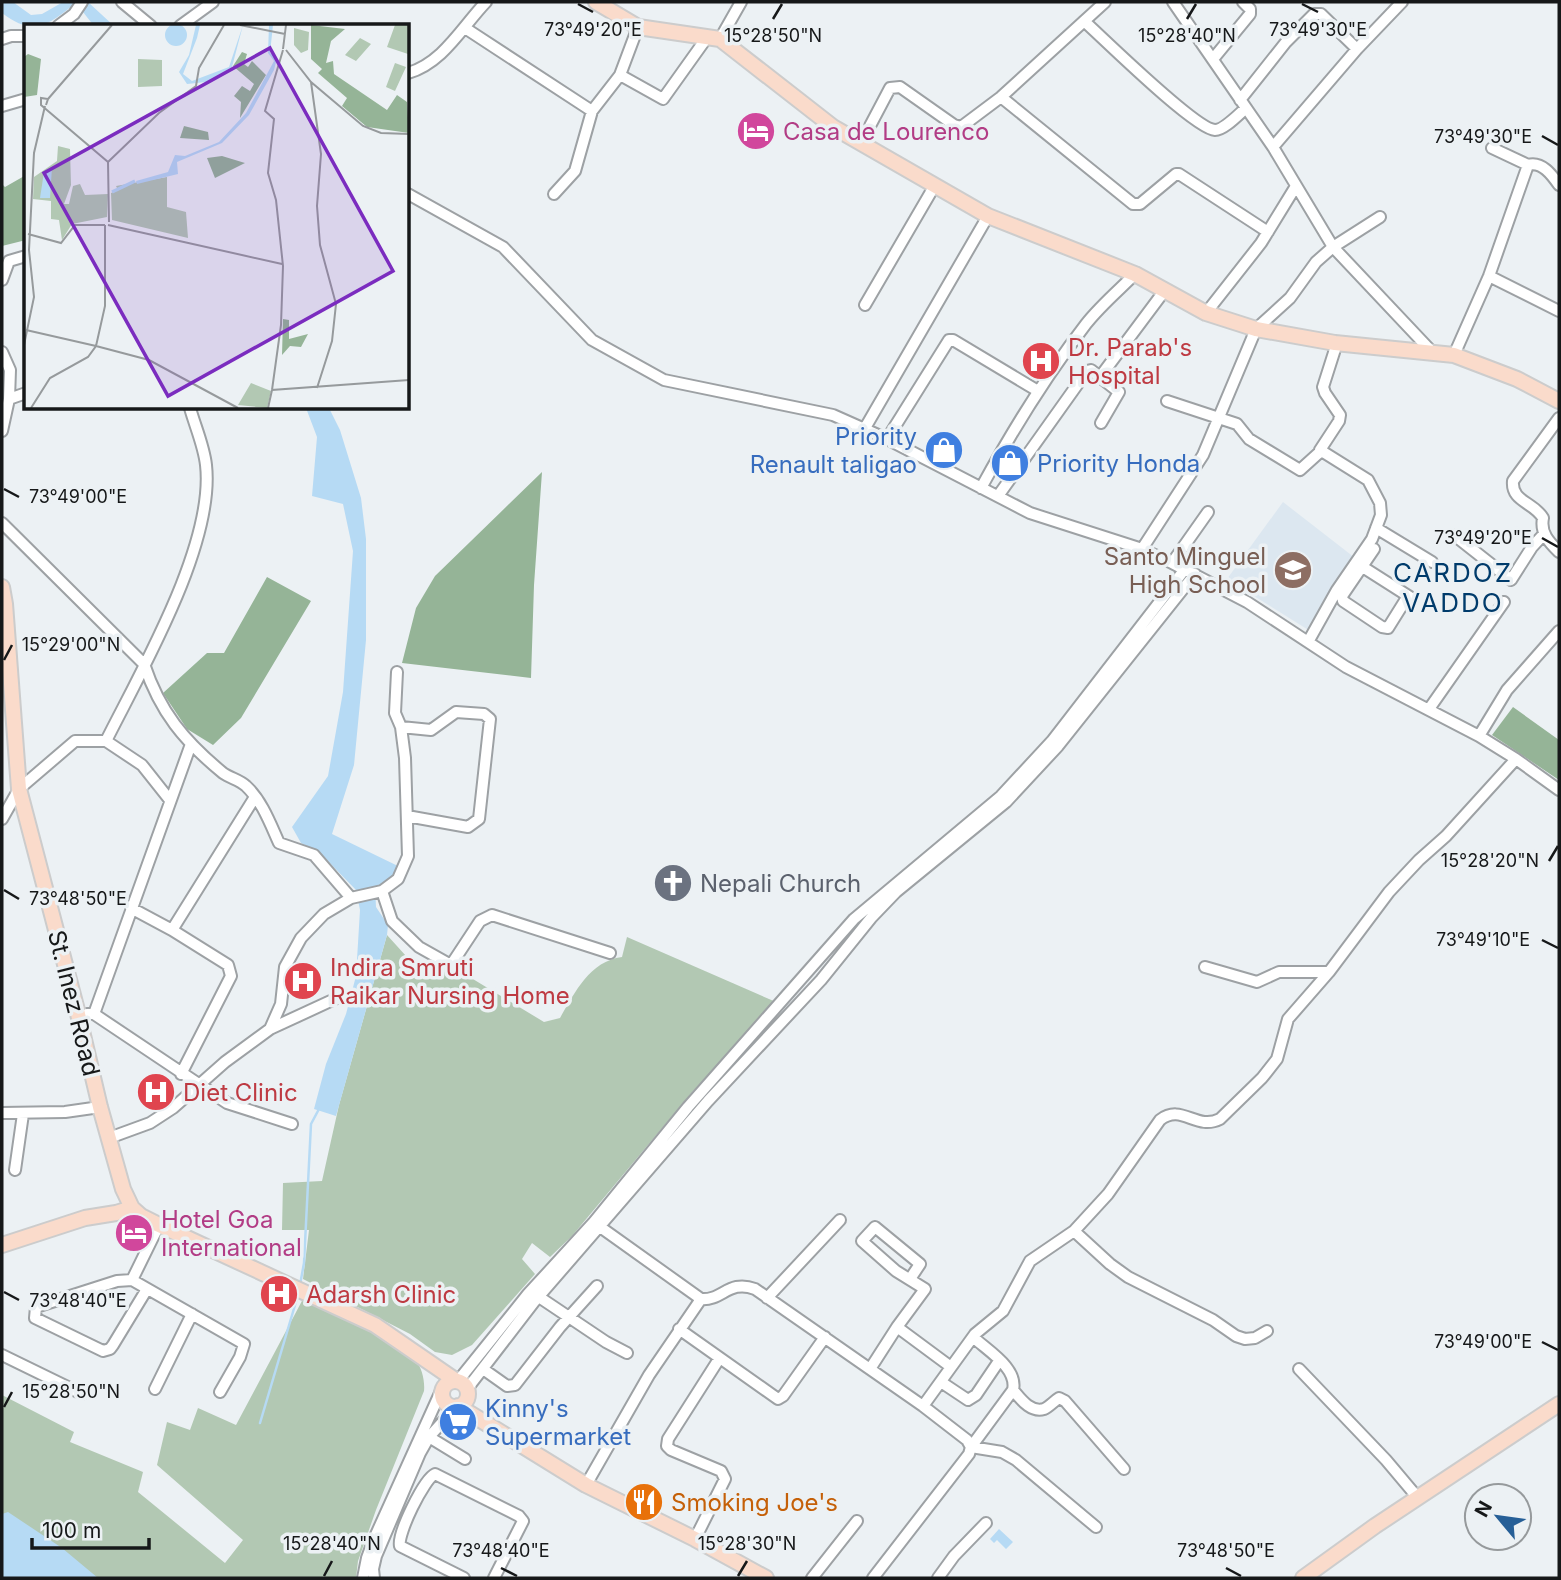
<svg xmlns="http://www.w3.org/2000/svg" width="1561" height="1580" font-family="Inter,sans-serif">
  <rect width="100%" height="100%" fill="#ecf1f4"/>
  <path fill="#dce7f0" d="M1283,502L1359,561L1310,631L1227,579Z"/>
  <path fill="#b2c8b3" d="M387,935L406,956L435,969L458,970L544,1022L560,1018C575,992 590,961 622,957L627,937L776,1002L693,1091L572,1236L550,1257L532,1243L522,1259L535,1274L472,1345L452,1355L435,1352L410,1334L303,1279L309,1230H282L283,1183L322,1181L339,1105Z
    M303,1299C335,1314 392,1335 415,1360C422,1367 425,1381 424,1391L376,1510L358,1561L356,1578H2V1395L74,1432L70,1442L143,1472L138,1492L225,1563L243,1540L157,1465L167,1422L190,1430L198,1408L236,1425Z"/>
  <path fill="#95b497" d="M26,175V240L2,246V184L5,187Z
    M542,472L534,585L531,678L402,663L416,608L435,576Z
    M267,577L311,601L241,718L213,745L187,729L163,693L207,653H224Z
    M1513,707L1559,740V780L1492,735Z"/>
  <path fill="#b6daf4" d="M2,2H13L31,15L42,14L63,2H88L114,26H94L83,12L72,6C45,28 31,35 2,13Z
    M306,408H329L340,430L361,498L366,539V640L354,765L332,834L400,867L388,883L375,887L376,907L388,925L387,935L336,1116L314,1109L326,1064L346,1014L356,976L360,910L356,890L319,852L301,843L292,827L328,776L343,692L353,551L343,504L312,496L317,437Z
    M8,1512L62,1548L98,1578H2V1514Z
    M999,1529L1013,1542L1006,1549L997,1540L994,1543L990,1539Z"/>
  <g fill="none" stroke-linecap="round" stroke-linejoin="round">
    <path stroke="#b6daf4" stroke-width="2.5" d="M300,1285L304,1263L311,1124L319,1109
      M260,1423L298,1295"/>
    <g stroke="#9da1a4" stroke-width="14">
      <path id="minor" d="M122,2L151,26
        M1173,2L1273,147L1333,247L1433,353
        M1084,21C1104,39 1195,129 1215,130C1224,130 1239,114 1246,108
        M58,26L74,14L82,2
        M180,26L213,2
        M465,28L592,111L620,75L638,27
        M2,39L11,36H26
        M720,39L741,2
        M1213,59L1250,14V9L1243,2
        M408,73C443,63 462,27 486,2
        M620,75L663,99L708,36
        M1001,97L1133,204H1140L1176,174H1179L1268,232
        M1240,100L1286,42L1314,14H1321L1357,49
        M2,106L26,99
        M861,143L890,88L900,87L954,125L961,127L1001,97L1105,2
        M1273,147L1357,49L1402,2
        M1528,165C1542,161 1552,175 1559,185
        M408,194L503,247L592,340L664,380L833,415L887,439L1030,513L1142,549L1172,563L1247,602L1346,667L1479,736L1516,759L1559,790
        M554,194L575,171L592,111
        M1489,276L1559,311
        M2,280L9,261L26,256
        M865,305L935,185
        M1206,313L1261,243L1296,186
        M2,352L10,370L9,399
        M1454,355L1489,276L1528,165L1492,148
        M1100,377L1165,290
        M1167,401L1237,424L1249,439L1300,470L1321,451
        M1559,418L1513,481C1511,502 1534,502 1543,518C1540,533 1549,542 1559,552
        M865,428L988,216
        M2,431L9,399L26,393
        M887,439L949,340H953L1038,391
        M981,488C1012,431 1046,376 1086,324C1100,306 1119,290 1135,274
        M998,496L1087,371L1091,370L1119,392L1101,423
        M2,523L144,664C160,712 184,741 223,773C230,778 240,780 246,786C262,801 270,823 279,843L314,855L351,898
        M1376,528L1432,562
        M1454,535L1511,580L1532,547L1544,534
        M1142,549L1203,455L1256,329L1290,298L1316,262L1333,247L1380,217
        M1374,549L1342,596L1343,601L1382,627L1388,628L1408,596
        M1172,563L1208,512
        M1358,564L1413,599
        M1308,642L1337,590L1372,539L1381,515L1380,503L1368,480L1320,450L1339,421L1340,415L1325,393L1323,387L1337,343
        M1429,709L1504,602
        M401,727L431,730L456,712L484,714L490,719L479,819L468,827L407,816
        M1479,736L1507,690L1559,631
        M106,741C141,671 215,544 206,465C204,446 195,426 190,408
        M2,819L19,789L75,741H106L142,765L169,799
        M382,891L392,921L419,947L451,965L480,921L492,915L610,953
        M131,908L172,930L228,965L231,976L181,1074
        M172,930L255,797
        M1205,967L1257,982L1279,972H1329
        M87,1014H94L227,1103L292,1124
        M94,1014L191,744
        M270,1029L337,998
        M2,1113L65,1112L100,1107
        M109,1138L150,1123L173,1108L225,1062L270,1029L281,1004L285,967L301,938L324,914L351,898L382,891L398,879L408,856L405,758L401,727L395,713L397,672
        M15,1170L23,1114
        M596,1224L701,1299C722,1301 729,1279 755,1289L923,1406
        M1074,1231L1110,1264L1128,1277L1213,1320L1236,1336L1245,1339L1255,1338L1267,1331
        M132,1280L159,1225
        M147,1289L113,1345L110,1349L103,1351L35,1318L36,1307L117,1281L132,1280L244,1344L240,1357L220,1392
        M539,1297L606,1342L627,1353
        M767,1298L840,1220
        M897,1327L951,1367
        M679,1329L778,1399L783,1396L825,1337
        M973,1337C988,1351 1018,1368 1013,1390L971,1447L1002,1452L1016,1460L1096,1527
        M2,1355L82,1394
        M483,1369L507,1386L515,1385L560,1327L597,1286
        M870,1369L897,1327L925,1289L896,1271L862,1241L875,1227L920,1264L910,1279
        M1299,1369L1386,1460L1418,1498
        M458,1381L528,1294L594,1222L688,1107L854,919L1001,796L1052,741L1185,569
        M941,1382L968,1400L976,1395L999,1361
        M155,1389L192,1314
        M467,1389L534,1302L708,1101L821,980L871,918L896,892L1006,802L1058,746L1195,574
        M1013,1390C1020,1398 1030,1413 1044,1409C1049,1407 1054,1401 1059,1398L1065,1401L1124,1469
        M429,1437L465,1459
        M586,1485L649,1375L701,1299
        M695,1539L725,1479L721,1471L671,1450L667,1446L668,1439L719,1359
        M363,1578L367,1558L374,1539L441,1391
        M374,1578L373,1569L376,1556L420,1453L429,1437L457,1406
        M464,1578L400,1546C397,1534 424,1479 435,1474L519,1516L523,1521L494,1578
        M812,1578L857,1521
        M873,1578L969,1454L971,1447L967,1440L923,1406L975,1334L1003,1311L1030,1261L1074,1231L1108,1194L1160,1120C1182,1103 1196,1131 1220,1119L1262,1078L1277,1059L1288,1019L1329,972L1389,892L1419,860L1446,836L1516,759
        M938,1578L954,1556L986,1523"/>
    </g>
    <g stroke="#ccc" stroke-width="18">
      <path id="major" d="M596,2L638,27L720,39L833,127L988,216L1135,274L1206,313L1256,329L1335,343L1454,355L1517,379L1559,401
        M2,587L5,604L19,789L78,1014L100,1107L123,1189L132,1208
        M2,1245L85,1218L116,1213L132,1208L141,1216L159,1225L375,1325L455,1380
        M442 1394a13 13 0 1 1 26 0a13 13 0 1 1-26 0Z
        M458,1406L586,1485L695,1539L766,1578
        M1303,1578L1375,1526L1559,1404"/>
    </g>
    <use href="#minor" stroke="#fff" stroke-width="10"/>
    <use href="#major" stroke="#fadbcb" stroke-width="14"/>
  </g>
  <path fill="none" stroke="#161819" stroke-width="2.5" d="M578,4L593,12M1302,4L1318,12M773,19L782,4M1187,19L1196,4M1542,136L1558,145M4,489L19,497M1542,538L1558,547M4,660L12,645M1549,861L1558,846M4,890L19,899M1542,940L1558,948M4,1292L19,1300M1542,1342L1558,1350M4,1407L12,1392M501,1568L517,1576M1226,1568L1241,1576M324,1576L332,1561M738,1576L747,1561"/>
  <defs>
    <g id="hotel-disc" transform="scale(2.0125)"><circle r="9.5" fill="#d1479c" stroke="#ecf1f4"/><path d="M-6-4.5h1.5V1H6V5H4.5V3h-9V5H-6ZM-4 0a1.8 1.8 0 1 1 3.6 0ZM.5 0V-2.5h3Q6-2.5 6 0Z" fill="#fff"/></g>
    <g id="hospital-disc" transform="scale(2.0125)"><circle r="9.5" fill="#e0444e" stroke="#ecf1f4"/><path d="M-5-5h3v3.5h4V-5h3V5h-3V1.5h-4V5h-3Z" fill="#fff"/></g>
    <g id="shop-disc" transform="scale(2.0125)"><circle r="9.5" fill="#3f7fe0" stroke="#ecf1f4"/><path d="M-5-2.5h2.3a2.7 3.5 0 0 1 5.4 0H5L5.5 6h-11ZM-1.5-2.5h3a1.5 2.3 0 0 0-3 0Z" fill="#fff"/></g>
    <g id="school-disc" transform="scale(2.0125)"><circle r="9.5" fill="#8d6e63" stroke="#ecf1f4"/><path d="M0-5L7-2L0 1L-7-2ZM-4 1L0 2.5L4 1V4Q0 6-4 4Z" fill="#fff"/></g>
    <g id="church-disc" transform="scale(2.0125)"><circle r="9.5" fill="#6b7280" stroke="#ecf1f4"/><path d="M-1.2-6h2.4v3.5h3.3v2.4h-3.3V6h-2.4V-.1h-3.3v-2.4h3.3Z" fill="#fff"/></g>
    <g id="supermarket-disc" transform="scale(2.0125)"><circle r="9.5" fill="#3f7fe0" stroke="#ecf1f4"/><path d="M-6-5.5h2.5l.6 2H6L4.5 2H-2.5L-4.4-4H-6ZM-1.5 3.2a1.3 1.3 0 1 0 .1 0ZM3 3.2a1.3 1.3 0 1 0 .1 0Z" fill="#fff"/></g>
    <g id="restaurant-disc" transform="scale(2.0125)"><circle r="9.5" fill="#e8710a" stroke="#ecf1f4"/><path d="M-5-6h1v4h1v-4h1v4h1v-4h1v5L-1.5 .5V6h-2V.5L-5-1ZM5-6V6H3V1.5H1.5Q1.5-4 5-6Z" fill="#fff"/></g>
  </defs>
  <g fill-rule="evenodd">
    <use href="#hotel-disc" x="756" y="131"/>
    <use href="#hospital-disc" x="1041" y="361"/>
    <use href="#shop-disc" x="944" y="450"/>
    <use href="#shop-disc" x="1010" y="463"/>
    <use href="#school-disc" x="1293" y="570"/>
    <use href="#church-disc" x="673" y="883"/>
    <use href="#hospital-disc" x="303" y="981"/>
    <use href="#hospital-disc" x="156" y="1092"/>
    <use href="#hotel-disc" x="134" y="1233"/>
    <use href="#hospital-disc" x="279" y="1294"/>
    <use href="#supermarket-disc" x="458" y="1422"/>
    <use href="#restaurant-disc" x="644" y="1502"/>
  </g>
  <g text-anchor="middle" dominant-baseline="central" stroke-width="7" stroke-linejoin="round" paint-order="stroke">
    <g font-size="24" fill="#b23c85" stroke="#ecf1f4" text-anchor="start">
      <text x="783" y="131">Casa de Lourenco</text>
      <text x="161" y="1219">Hotel Goa<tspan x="161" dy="28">International</tspan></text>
    </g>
    <g font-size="24" fill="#be3a42" stroke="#ecf1f4" text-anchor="start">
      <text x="1068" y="347">Dr. Parab's<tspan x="1068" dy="28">Hospital</tspan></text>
      <text x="330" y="967">Indira Smruti<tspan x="330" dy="28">Raikar Nursing Home</tspan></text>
      <text x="183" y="1092">Diet Clinic</text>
      <text x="306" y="1294">Adarsh Clinic</text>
    </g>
    <g font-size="24" fill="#366cbe" stroke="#ecf1f4" text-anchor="start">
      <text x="917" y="436" text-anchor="end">Priority<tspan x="917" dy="28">Renault taligao</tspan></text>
      <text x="1037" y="463">Priority Honda</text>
      <text x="485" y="1408">Kinny's<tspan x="485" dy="28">Supermarket</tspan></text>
    </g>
    <g font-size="24" fill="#785e54" stroke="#ecf1f4" text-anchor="end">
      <text x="1266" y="556">Santo Minguel<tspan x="1266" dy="28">High School</tspan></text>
    </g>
    <g font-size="24" fill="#5b616d" stroke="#ecf1f4" text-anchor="start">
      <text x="700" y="883">Nepali Church</text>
    </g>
    <g font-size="24" fill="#161819" stroke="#ecf1f4">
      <text transform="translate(74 1003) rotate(76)">St. Inez Road</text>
    </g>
    <g font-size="24" fill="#c56008" stroke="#ecf1f4" text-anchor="start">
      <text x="671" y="1502">Smoking Joe's</text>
    </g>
    <g font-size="26" letter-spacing="2" fill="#003b6b" stroke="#ecf1f4">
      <text x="1453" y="572">CARDOZ<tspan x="1453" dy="30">VADDO</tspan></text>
    </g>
  </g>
  <g transform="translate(24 24)">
    <rect width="385" height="385" fill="#ecf1f4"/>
    <path d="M371,1H385L384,30L363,23ZM270,4L285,8L284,26L277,29L270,21ZM336,14L347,20L332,37L321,31ZM114,35L138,36V62L114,63ZM371,39L382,43L371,67L362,63ZM34,122L46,125L47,161L40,180H45L49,162L56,160L61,171L84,170L83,193L48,200L38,216L35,196L27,195V177L9,175L10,153L33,137ZM143,153V183L162,188L164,214L88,196L87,169L94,166L92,162ZM227,359L247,367L243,384L214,381Z" fill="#b2c8b3"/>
    <path d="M287,1L321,5L307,17L302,39L309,37L310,50L363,86L373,71L383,78L385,109L343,103L318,82L323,74L294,49L298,45L287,35ZM218,28L223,30L220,40L224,43L228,37L242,51L216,94L217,78L210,72L218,62L226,67L230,60L209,42ZM4,30L17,35L13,71L0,73V33ZM160,102L184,108L185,116L156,114ZM198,132L221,139L191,154L183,134ZM259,295L265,296V315L284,310L277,323L266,322L258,331Z" fill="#95b497"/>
    <path d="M141 11a11 11 0 1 1 22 0a11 11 0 1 1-22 0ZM172,1H176L173,14L159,50L168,57L205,43L219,1L208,43L182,58L163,60L155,48L165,31ZM245,1H249L246,29L253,34L250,46L225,91L198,119L153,138L154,150L113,160L112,157L144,148L151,131L161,132L195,118L222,89L250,37L244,29ZM28,143L26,174H16L20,148Z" fill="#b6daf4"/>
    <path fill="none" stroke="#b6daf4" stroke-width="3.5" d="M88,168L111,157"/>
    <path fill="none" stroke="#969a9c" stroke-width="2" d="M216,1L261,10M259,25L262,1M262,26L287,58L339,102L357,109L385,110M287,58L297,130L293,182L296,221L312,280L308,317L293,364M24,75L88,1M22,81L24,75L17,74V81L84,138L85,198M84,138L135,89L172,62L175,44L200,1M84,201L258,240M4,210L37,219L51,201H81M2,306L72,322M0,321L10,273L5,226L10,129L21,82M72,322L125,336L214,384M248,366L257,301L259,242L252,176L244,149L250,95L241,87L259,26M7,384L26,354L64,333L72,322L81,282V201M244,384L248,366L385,356"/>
    <path fill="#7b2cbf" fill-opacity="0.15" stroke="#7b2cbf" stroke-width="3.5" d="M246,24L369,247L144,372L20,149Z"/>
    <rect width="385" height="385" fill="none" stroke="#161819" stroke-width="3.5"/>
  </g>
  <g font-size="18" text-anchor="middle" fill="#161819" stroke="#ecf1f4" stroke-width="7" stroke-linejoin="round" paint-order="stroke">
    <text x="593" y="36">73°49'20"E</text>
    <text x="1318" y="36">73°49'30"E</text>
    <text x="773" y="42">15°28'50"N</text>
    <text x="1187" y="42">15°28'40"N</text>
    <text x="1483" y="143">73°49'30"E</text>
    <text x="78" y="503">73°49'00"E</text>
    <text x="1483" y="544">73°49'20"E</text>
    <text x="71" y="651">15°29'00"N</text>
    <text x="1490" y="867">15°28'20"N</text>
    <text x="78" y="905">73°48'50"E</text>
    <text x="1483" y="946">73°49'10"E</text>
    <text x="78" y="1307">73°48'40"E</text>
    <text x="1483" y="1348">73°49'00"E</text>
    <text x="71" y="1398">15°28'50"N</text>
    <text x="332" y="1550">15°28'40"N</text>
    <text x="747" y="1550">15°28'30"N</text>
    <text x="501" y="1557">73°48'40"E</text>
    <text x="1226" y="1557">73°48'50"E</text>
  </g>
  <rect width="1561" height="1580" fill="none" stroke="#161819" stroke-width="7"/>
  <g transform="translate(1498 1517) rotate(299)"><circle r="33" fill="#ecf1f4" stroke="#969a9c" stroke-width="2"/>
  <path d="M0-5L12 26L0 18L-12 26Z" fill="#265f97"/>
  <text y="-10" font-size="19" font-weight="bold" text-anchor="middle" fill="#161819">N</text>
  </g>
  <path d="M32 1538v10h117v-10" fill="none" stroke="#161819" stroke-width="3.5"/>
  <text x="42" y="1538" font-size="21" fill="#161819" stroke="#ecf1f4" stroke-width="5" paint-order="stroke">100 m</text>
</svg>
